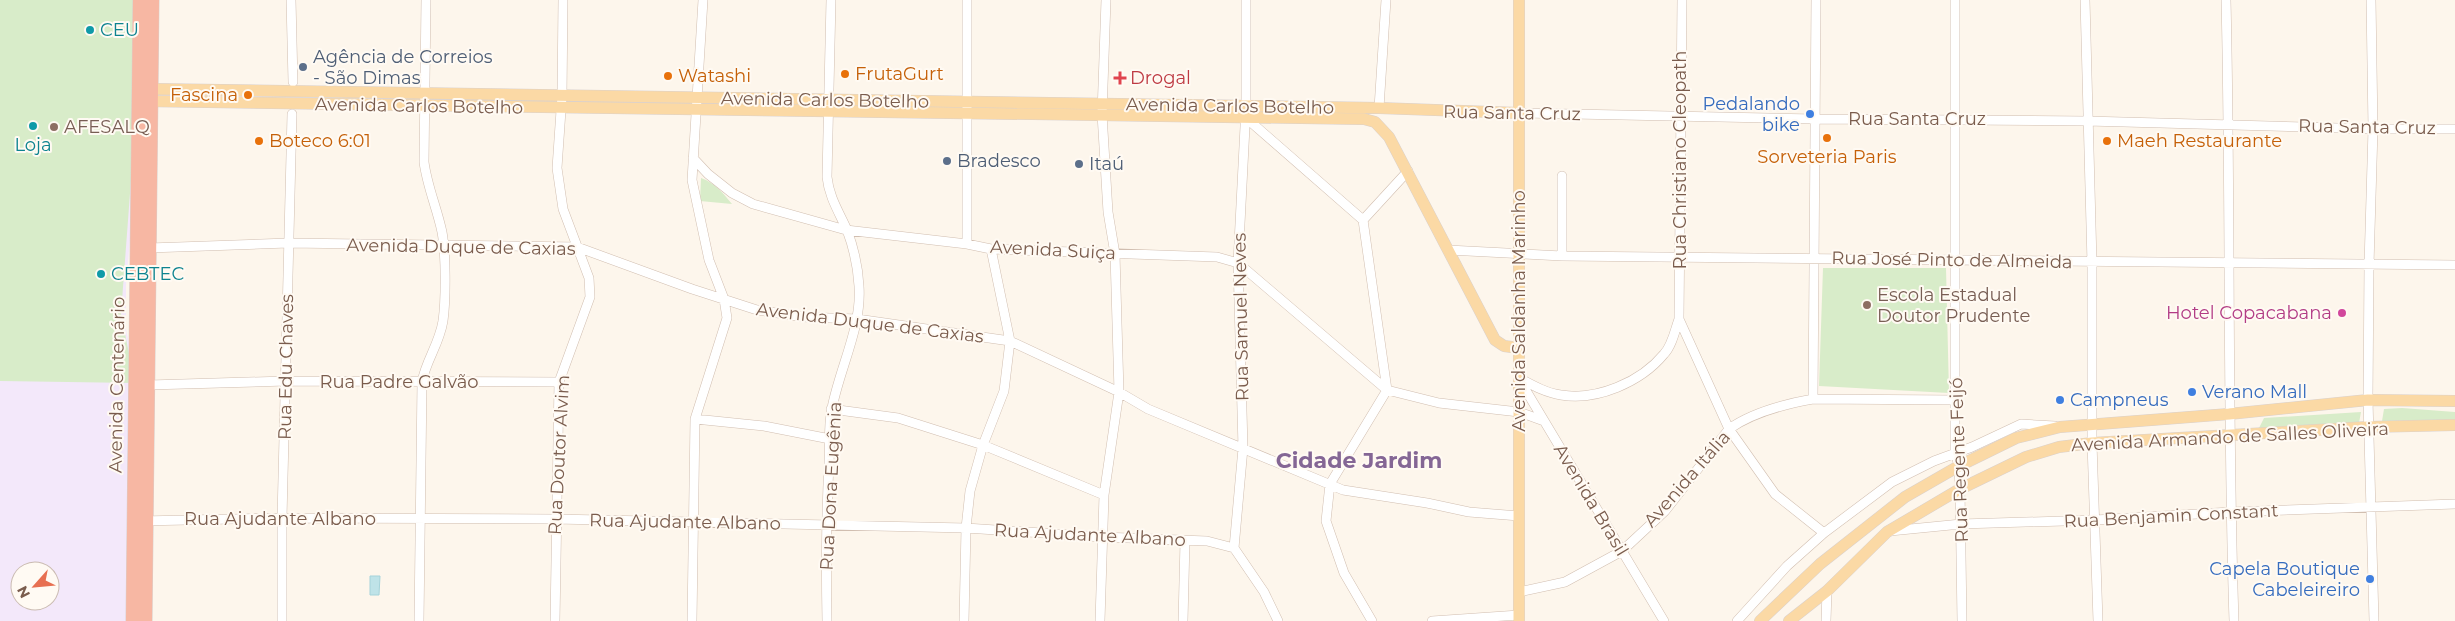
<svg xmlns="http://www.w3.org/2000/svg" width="2455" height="621" font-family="Montserrat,sans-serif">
  <rect width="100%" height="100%" fill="#fdf6ec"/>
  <path fill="#f3e8fa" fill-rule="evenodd" d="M0,0L139,135L126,285V329L137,381L128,621H0ZM20,571H50V601H20Z"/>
  <path fill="#d8ecc9" d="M0,0H138L136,113L121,314L135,383L0,381Z
    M701,178C715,183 723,193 732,204L700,201Z
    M1823,268H1946L1949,393L1819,386Z
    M2402,408L2455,412V420L2382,421L2384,409Z
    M2361,412L2359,423L2259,428L2264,418Z"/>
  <path fill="#bfe3e8" stroke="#a5d3da" d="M370,576H380L379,595H370Z"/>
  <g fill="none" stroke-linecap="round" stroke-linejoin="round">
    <g stroke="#d1beb0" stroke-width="10">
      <path id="minor" d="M291,0L293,82
        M1246,0V107L1238,263L1243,448L1234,548L1264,592L1278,621
        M1955,0V452L1959,466L1960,489L1962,621
        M2085,0L2092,263V443L2098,621
        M2226,0C2231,207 2227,414 2234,621
        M2371,0L2373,129L2369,265L2368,400L2374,621
        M1379,108L1386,0
        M1519,113L1814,119L2087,121L2373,129H2455
        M1245,117L1363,220
        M693,158L708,174L732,193L753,204L846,230L967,244L991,249L1217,257L1238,263L1387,390L1439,403L1519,412L1544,421
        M1562,176V256
        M967,244V0
        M149,248L288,243L577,247L692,289L757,310L803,317L857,319L1010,341L1119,392L1148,409L1343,490L1427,503L1469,512L1519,516
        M1448,250L1562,256L2455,265
        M1679,319L1729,429L1775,494L1824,533
        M1519,378C1532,385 1546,393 1561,395C1597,401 1641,382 1664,354C1672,346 1675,330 1679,319L1682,0
        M1519,379L1664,621
        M149,385L286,381L559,382
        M1813,399L1816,0
        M831,409L898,418L983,445L1104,495
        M695,419L764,426L830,439
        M141,521L282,518L555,519L966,528L1102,537L1207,541L1234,548
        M1890,531L1961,524L2095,520L2231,512L2455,504
        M1519,592L1565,582L1622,551L1665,511L1729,429C1753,412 1785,404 1813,399L1957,400
        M282,621V518L292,114
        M419,621L422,382C426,360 439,345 443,321C446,299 446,254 442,232C437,208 427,186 424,162L426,0
        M555,621L559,382L590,297L589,278L563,209L557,168L562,96L563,0
        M692,621L695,419L727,318L724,299L709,260L692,180L703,0
        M827,621C826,569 826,517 829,465C830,446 828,426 832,408C840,367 862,327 859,286C858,268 853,246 847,230C839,212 829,197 827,177L831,0
        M964,621L966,528L970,491L983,445L1004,391L1010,341L991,249
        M1100,621L1104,495L1119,392L1115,254L1108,212L1102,114L1106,0
        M1183,621L1185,541
        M1372,621L1344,573L1326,521L1330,484L1387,390L1363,220L1408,171
        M1432,621L1519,615
        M1737,621L1787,566L1824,533L1892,482L1934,461L1972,447L2021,424L2055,426
        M1826,621L1827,591"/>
    </g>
    <g stroke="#dad1cd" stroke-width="12">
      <path id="major" d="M1519,0V621
        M152,89L1379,108L1519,113
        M143,101L1364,119L1375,122L1389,137L1495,340L1504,346L1519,348
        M1760,621L1820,564L1905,497L1959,466L2016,438L2060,427L2229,414L2368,400L2455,401
        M1789,621L1827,591L1887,532L1960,489L2026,457L2059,447L2092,443L2368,427L2455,425"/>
    </g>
    <g stroke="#dad1cd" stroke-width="15">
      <path id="highway" d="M133,621L140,0
        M145,621L152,0"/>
    </g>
    <use href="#minor" stroke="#fff" stroke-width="9"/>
    <use href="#major" stroke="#fbd9a5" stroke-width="11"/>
    <use href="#highway" stroke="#f7b7a3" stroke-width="14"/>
  </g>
  <g fill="#0f9aa8" stroke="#fffaf3" stroke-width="2">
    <circle cx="90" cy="30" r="5"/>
    <circle cx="33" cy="126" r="5"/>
    <circle cx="101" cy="274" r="5"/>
  </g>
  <g fill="#5c6f8a" stroke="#fffaf3" stroke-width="2">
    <circle cx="303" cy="67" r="5"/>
    <circle cx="947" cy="161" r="5"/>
    <circle cx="1079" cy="164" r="5"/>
  </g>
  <g fill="#e8710a" stroke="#fffaf3" stroke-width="2">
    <circle cx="845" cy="74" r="5"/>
    <circle cx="668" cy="76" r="5"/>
    <circle cx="248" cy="95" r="5"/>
    <circle cx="1827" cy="138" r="5"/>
    <circle cx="259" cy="141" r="5"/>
    <circle cx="2107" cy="141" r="5"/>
  </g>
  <path fill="#e0444e" stroke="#fffaf3" stroke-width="2" d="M1117.5 70.5h5v5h5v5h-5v5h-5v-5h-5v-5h5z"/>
  <g fill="#3f7fe0" stroke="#fffaf3" stroke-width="2">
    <circle cx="1810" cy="114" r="5"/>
    <circle cx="2192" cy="392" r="5"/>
    <circle cx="2060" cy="400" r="5"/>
    <circle cx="2370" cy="579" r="5"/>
  </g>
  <g fill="#8d6e63" stroke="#fffaf3" stroke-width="2">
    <circle cx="54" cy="127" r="5"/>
    <circle cx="1867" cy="305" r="5"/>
  </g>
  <circle fill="#d1479c" stroke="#fffaf3" stroke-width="2" cx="2342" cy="313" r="5"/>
  <g text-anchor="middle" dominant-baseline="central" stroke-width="4" stroke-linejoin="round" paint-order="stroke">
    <g font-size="18" fill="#0d838f" stroke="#fffaf3" text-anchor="start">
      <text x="100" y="30">CEU</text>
      <text x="33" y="145" text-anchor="middle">Loja</text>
      <text x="111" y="274">CEBTEC</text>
    </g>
    <g font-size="18" fill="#4e5e75" stroke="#fffaf3" text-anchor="start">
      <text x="313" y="57">Agência de Correios<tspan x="313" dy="21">- São Dimas</tspan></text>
      <text x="957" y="161">Bradesco</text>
      <text x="1089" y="164">Itaú</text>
    </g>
    <g font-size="18" fill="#c56008" stroke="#fffaf3" text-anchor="start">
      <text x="855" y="74">FrutaGurt</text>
      <text x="678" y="76">Watashi</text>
      <text x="238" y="95" text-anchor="end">Fascina</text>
      <text x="269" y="141">Boteco 6:01</text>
      <text x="2117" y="141">Maeh Restaurante</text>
      <text x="1827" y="157" text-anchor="middle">Sorveteria Paris</text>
    </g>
    <g font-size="18" fill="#be3a42" stroke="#fffaf3" text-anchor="start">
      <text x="1130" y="78">Drogal</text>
    </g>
    <g font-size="18" fill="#7a5c4d" stroke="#fffaf3">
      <text transform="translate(825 100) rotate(1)">Avenida Carlos Botelho</text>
      <text transform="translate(419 106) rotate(1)">Avenida Carlos Botelho</text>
      <text transform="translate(1230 106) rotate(1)">Avenida Carlos Botelho</text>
      <text transform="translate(1512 113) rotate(1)">Rua Santa Cruz</text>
      <text x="1917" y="119">Rua Santa Cruz</text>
      <text transform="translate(2367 127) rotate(1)">Rua Santa Cruz</text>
      <text transform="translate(1680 160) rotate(-90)">Rua Christiano Cleopath</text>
      <text transform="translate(461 247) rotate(1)">Avenida Duque de Caxias</text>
      <text transform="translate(1053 250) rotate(3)">Avenida Suiça</text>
      <text transform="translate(1952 260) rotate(1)">Rua José Pinto de Almeida</text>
      <text transform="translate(1519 311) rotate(-90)">Avenida Saldanha Marinho</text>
      <text transform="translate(1241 317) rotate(-91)">Rua Samuel Neves</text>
      <text transform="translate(870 323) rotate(7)">Avenida Duque de Caxias</text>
      <text transform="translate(286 367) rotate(-89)">Rua Edu Chaves</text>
      <text x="399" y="382">Rua Padre Galvão</text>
      <text transform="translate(117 385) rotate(-89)">Avenida Centenário</text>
      <text transform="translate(2230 437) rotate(-3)">Avenida Armando de Salles Oliveira</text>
      <text transform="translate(559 455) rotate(-87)">Rua Doutor Alvim</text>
      <text transform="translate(1959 460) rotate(-92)">Rua Regente Feijó</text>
      <text transform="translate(1687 479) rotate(-49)">Avenida Itália</text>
      <text transform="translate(831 486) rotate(-87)">Rua Dona Eugênia</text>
      <text transform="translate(1591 500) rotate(59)">Avenida Brasil</text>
      <text transform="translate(2171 516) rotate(-3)">Rua Benjamin Constant</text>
      <text x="280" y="519">Rua Ajudante Albano</text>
      <text transform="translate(685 522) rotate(1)">Rua Ajudante Albano</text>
      <text transform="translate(1090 535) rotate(3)">Rua Ajudante Albano</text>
    </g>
    <g font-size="18" fill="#366cbe" stroke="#fffaf3" text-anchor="end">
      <text x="1800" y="104">Pedalando<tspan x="1800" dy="21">bike</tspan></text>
      <text x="2202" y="392" text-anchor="start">Verano Mall</text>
      <text x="2070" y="400" text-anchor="start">Campneus</text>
      <text x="2360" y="569">Capela Boutique<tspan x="2360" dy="21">Cabeleireiro</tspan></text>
    </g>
    <g font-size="18" fill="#785e54" stroke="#fffaf3" text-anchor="start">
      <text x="64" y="127">AFESALQ</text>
      <text x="1877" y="295">Escola Estadual<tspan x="1877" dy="21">Doutor Prudente</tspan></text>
    </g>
    <g font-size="18" fill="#b23c85" stroke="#fffaf3" text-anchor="end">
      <text x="2332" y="313">Hotel Copacabana</text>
    </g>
    <g font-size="22" font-weight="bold" fill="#846695" stroke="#fffaf3">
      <text x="1359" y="460">Cidade Jardim</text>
    </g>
  </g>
  <g transform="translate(35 586) rotate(243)"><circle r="24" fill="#fffaf3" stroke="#cabbb1"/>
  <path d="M0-4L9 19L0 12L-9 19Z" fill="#e76f51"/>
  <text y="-8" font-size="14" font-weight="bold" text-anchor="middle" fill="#7a5c4d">N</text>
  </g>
</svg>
